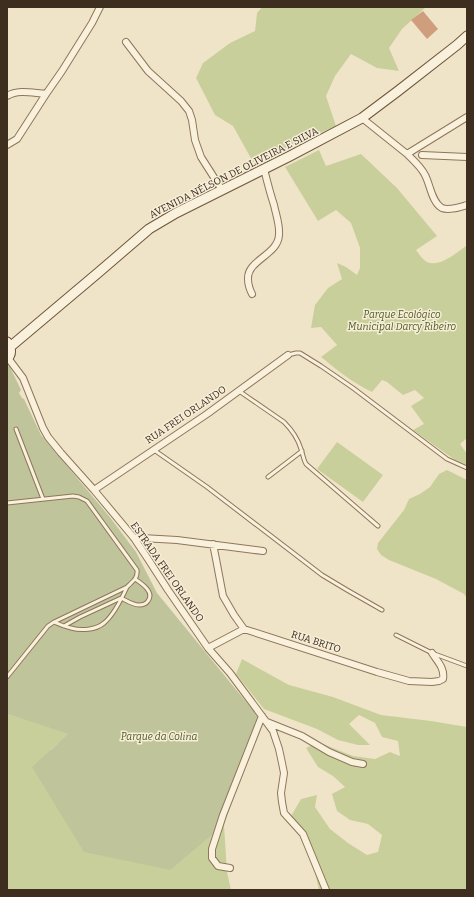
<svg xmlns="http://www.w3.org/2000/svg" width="474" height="897" font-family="Bitter,serif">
  <rect width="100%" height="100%" fill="#f0e4c8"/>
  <path fill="#c9cf9b" d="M262,7H426L402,29L389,48L399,71L377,68L351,54L335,76L326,96L336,126L253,162L233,126L215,115L196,78L203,63L230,43L255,31L257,13Z
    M319,150L326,166L361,154L397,188L437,236L416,250C419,254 423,260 427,262C439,268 458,252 467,245V438L460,444L467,454V465L455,460L413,430L424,424L411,406L424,398L415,390L403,395L387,382L382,380L372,392C353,383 337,370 321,357L337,345L321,327L311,328L315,305L328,288L342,279L337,263L346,267L357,275L360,268V248L351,223L336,210L318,221L285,167Z
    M337,442L383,475L363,502L317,469Z
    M447,470L467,480V505L466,508L467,511V598L464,594L436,579L389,560L381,555L377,549L378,543L404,510L409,499L420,494L430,487L439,474Z
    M242,659L289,685L333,697L381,715L431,721L467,727V890H319L312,860L290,818L301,799L317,795L315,807L330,829L348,843L367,855L378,852L382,835L368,824L350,820L337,811L332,794L345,787L333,776L318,767L306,748L318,742L353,756L375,759L390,752L400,756L398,741L382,737L375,723L359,715L349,724L370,745H358L338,740L317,729L264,709L236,674Z
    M7,714L69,734L50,750L171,870L224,825L227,872L231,890H7Z"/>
  <path fill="#bfc49a" d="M7,365L10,367L21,390L19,393L22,398L24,399L41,435L109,516L136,552L157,593L260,719L224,825L171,870L84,852L32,767L68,734L7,714Z"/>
  <path fill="#cf9f7d" d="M423,11L438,29L427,39L411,20Z"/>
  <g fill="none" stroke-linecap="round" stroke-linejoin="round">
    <g stroke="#8d765c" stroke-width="5">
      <path id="lane" d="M288,355L296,353H300L321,366L353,388L447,459L467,468
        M239,391L284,422C291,429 298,439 301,449C303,454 303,459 306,464L378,526
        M16,429L43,499
        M154,450L207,487L322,575L347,590L382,610
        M268,477L302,451
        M7,503L73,496L79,497L87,501L137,570C138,578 133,581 127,587L54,622L48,626L7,677
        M54,622C59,624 65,627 71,628C81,631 96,630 104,623C114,615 122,598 127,587
        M64,626L80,617L121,598C127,601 133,605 139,605C143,605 146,604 148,601C155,592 141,583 135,579
        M396,635L432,653L467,666"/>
    </g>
    <g stroke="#8d765c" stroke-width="8">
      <path id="street" d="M126,42L148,71L181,101L189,111L192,120L195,140L201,157L222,190
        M7,96C19,89 32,93 46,94
        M362,118L407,154L467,117
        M7,145L17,139L46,94L62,71L92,23L100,7
        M407,154C414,161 421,167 425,175C430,184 432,203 442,208C449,211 460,207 467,205
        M422,155L467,157
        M252,294C250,290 248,284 248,279C247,260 278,255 279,235C280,225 276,215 274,205C270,193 267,181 264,169
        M8,358L23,378L43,428L48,437L61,453L94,490L134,538L148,559L168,590L208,648L230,673L273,731L279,749L282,763L284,773L281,793L282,802L284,813L303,834L326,890
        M94,490L207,414L288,355
        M134,538H142L177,540L263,551
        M213,544L216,559L223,596L234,615L244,629L377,672L409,681L432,682L439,681L443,679C445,668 437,661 432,653
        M208,648L244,629
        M267,722L302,736L329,752L352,762L363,764
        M230,868L218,866L212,858V849L223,815L262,716"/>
    </g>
    <g stroke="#6f573f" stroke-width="11">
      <path id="secondary" d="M10,347L99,272L149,229L176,213L290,156L362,118L398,91L457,45L467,36
        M7,359C12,354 11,348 7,342"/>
    </g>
    <use href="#lane" stroke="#faf1dc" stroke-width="3"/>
    <use href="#street" stroke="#faf1dc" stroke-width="6"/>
    <use href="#secondary" stroke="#faf1dc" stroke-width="9"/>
  </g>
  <g text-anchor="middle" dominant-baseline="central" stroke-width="3" stroke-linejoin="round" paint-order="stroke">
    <g font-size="10" fill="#3d2e20" stroke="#f7eed8">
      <text transform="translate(234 173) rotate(-27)">AVENIDA NÉLSON DE OLIVEIRA E SILVA</text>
      <text transform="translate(186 415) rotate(-34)">RUA FREI ORLANDO</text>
      <text transform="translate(167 572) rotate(55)">ESTRADA FREI ORLANDO</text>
      <text transform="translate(316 642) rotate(18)">RUA BRITO</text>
    </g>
    <g font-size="10" font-style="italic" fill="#4d5a26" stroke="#f7eed8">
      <text x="402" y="315">Parque Ecológico<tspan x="402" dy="12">Municipal Darcy Ribeiro</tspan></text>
      <text x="159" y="737">Parque da Colina</text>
    </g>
  </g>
  <rect width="474" height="897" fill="none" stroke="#3d2e20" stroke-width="16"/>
</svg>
